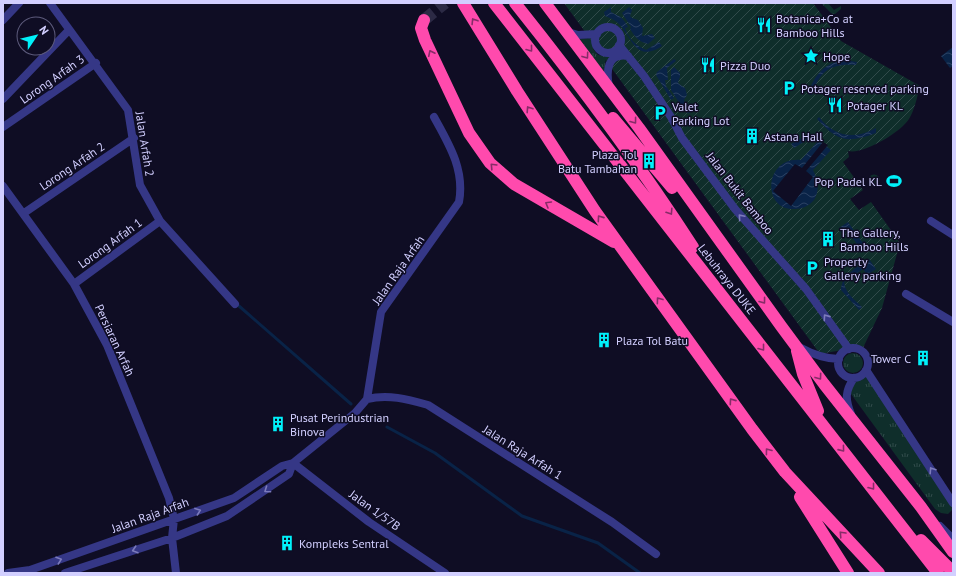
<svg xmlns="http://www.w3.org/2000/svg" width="956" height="576" font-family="'PT Sans',sans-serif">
  <defs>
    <pattern id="grass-tufts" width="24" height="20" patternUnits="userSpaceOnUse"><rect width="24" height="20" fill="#0f2e2b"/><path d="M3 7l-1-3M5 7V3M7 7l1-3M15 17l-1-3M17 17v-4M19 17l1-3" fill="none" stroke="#314b4b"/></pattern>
    <pattern id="garden-furrows" width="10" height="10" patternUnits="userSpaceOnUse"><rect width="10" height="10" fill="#0f2e2b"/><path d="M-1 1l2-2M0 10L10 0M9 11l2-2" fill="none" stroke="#314b4b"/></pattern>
    <pattern id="water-waves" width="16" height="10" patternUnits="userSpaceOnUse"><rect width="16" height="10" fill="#092347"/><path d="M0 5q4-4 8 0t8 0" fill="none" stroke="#2c4263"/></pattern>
  </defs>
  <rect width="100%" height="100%" fill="#0f0d24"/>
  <path fill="url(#grass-tufts)" d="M821,3H828L834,10L841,6V9L835,14H832Z
    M592,38L593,49L598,55L606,56L604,74L580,39Z
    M868.5 180a5.5 5.5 0 1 1 11 0a5.5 5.5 0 1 1-11 0Z
    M843 363a10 10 0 1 1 20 0a10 10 0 1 1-20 0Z
    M867,375L953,501L952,510L948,514L941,513L935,509L851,394L850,389L857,381Z"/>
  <path fill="url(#garden-furrows)" d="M564,3H813L841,41L920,86C917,97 915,109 909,119C901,132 863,155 848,151L849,157L843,162L863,190L850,199L859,210L871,202L900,243L882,308L862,350L848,349L820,354Z"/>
  <path fill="url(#water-waves)" d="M611,7V12C620,17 622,16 628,27L625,28C629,39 635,45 646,50L659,42L662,46C636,63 633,39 619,24C615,20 610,18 605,16L604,12Z
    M629,7L632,10L630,16L632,18L638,20L643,28L642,36L652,34L655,38L648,44C639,42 635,37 630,29L631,27L622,13Z
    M953,47V66L950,68L941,56Z
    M674,59L676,61L667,68L668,80H665L666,86L674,98L671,100L656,75L657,72Z
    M845,60L857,62L856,65C831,63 819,71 812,95L808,94C814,75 825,62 845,60Z
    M674,67L680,73V77L678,82L679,84L685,88L687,95L684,100L685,103L692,107L693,111L689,113L685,112L671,90V70Z
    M819,117C834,137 855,140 876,128V133C847,144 837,141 817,119Z
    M807,135L810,138L794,148L791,144Z
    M819,140L831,150L813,170C818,180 820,190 814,200C809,206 802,209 795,209C761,211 764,156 801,160Z
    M848,222L862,242L864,241L866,244L865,246L867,249L862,252L847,229L842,233L839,228Z
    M869,259L876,269L867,275L863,269L844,282C845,293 855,300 862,307L859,310L841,290C841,275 858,267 869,259Z"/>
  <path fill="#0f0d24" d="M823,142L828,145L806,171L813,177L791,206L773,191L795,164L802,168Z"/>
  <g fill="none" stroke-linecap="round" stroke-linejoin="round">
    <path stroke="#092347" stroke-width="3" d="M239,306L351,404
      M387,427L435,453L522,516L598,543L640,573"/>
    <path stroke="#2c2a45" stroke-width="12" stroke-dasharray="12 6" stroke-linecap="butt" d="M424,20L445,3"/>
    <path stroke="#353786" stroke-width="8" d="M50,3L128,110L140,185L160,221L235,304
      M3,20L19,3
      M595 40a13 13 0 1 1 26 0a13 13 0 1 1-26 0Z
      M568,32L578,35L597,34
      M619,45L644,76L671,117L682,138L735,209L806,289L849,349
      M609,86C606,72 607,52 628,56
      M3,99L69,30
      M3,127L96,63
      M3,186L74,284L81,297L107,345L169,498L174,519L172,538L176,573
      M24,213L134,138
      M931,221L953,235
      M74,284L160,221
      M906,294L953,322
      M799,347C812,354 824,359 839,359
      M838 363a15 15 0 1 1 30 0a15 15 0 1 1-30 0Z
      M866,370L953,503
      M367,399C388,394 407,399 428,405L612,522L656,554
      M851,414C845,399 845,391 854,378
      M293,463L369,522L445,573
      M940,526L953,539
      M8,573L30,570L234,498L282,466L293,463L355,413L367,399L381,312L459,202C465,170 449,144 434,117
      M65,573L172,538L227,516L289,474L293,463"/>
    <path stroke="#ff4aad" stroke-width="12" d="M463,3L517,91L595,211L752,429L785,472L879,573
      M494,3L938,573
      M515,3C578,82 638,162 693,247
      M545,3L639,128L781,326L824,384L921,507L953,552
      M424,20L421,28L425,40L469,133L490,163L514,184L614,242
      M613,118L672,188
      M797,351L803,374L818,411
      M800,497L848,573
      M921,540L953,572"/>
  </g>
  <defs><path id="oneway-chevron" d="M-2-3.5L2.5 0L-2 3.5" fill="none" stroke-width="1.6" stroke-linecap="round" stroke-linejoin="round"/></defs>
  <g stroke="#872c68">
    <use href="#oneway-chevron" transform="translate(474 21) rotate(-122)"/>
    <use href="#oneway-chevron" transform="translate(530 49) rotate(52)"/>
    <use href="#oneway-chevron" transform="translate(431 53) rotate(-116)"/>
    <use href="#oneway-chevron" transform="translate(586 56) rotate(54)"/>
    <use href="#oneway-chevron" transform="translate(529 109) rotate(-123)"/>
    <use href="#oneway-chevron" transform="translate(634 121) rotate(53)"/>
    <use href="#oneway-chevron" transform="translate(493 166) rotate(-134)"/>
    <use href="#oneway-chevron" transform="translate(548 204) rotate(-150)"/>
    <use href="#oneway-chevron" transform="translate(670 212) rotate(57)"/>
    <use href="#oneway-chevron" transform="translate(600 218) rotate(-125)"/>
    <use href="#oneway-chevron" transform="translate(659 300) rotate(-126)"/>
    <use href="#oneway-chevron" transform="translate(763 301) rotate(53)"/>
    <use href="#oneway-chevron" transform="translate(762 348) rotate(52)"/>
    <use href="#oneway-chevron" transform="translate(819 377) rotate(54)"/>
    <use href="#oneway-chevron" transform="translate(732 401) rotate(-125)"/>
    <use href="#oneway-chevron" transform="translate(842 449) rotate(51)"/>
    <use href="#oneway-chevron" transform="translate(768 451) rotate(-127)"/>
    <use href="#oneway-chevron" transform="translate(872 487) rotate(52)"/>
    <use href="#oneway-chevron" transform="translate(842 534) rotate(-133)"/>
  </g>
  <g stroke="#7c7bbc">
    <use href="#oneway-chevron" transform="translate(741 217) rotate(-131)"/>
    <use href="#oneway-chevron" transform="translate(826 317) rotate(-125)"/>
    <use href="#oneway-chevron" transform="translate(932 470) rotate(-123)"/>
    <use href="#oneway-chevron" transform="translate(267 490) rotate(145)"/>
    <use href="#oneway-chevron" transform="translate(198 511) rotate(-20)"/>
    <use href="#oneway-chevron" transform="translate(135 550) rotate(162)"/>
    <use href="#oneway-chevron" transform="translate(59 560) rotate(-19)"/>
  </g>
  <defs>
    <g id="restaurant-bare" transform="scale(1.2)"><path d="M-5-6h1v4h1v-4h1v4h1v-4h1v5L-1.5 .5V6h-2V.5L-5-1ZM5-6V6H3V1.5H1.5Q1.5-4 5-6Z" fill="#00f1fa" stroke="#0f0d24" stroke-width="2.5" paint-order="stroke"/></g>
    <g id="sight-bare" transform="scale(1.2)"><path d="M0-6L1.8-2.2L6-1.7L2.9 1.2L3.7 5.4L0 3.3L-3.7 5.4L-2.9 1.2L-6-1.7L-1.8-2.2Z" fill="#00f1fa" stroke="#0f0d24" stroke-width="2.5" paint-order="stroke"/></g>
    <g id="parking-bare" transform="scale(1.2)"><path d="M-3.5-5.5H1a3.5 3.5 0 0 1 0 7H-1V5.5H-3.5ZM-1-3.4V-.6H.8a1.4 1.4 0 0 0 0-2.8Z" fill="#00f1fa" stroke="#0f0d24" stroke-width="2.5" paint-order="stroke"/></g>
    <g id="building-bare" transform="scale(1.2)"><path d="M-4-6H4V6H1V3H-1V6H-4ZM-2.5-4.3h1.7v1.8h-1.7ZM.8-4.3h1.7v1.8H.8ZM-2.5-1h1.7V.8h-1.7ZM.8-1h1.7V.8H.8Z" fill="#00f1fa" stroke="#0f0d24" stroke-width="2.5" paint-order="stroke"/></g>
    <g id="stadium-bare" transform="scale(1.2)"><path d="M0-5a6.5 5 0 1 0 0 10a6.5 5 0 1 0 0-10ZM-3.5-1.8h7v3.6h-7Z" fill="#00f1fa" stroke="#0f0d24" stroke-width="2.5" paint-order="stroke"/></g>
  </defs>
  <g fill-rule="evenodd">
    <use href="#restaurant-bare" x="764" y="25"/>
    <use href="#sight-bare" x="811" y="56"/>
    <use href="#restaurant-bare" x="708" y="65"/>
    <use href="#parking-bare" x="789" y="88"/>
    <use href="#restaurant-bare" x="835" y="105"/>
    <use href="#parking-bare" x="660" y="113"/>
    <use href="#building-bare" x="752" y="136"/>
    <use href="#building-bare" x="649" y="161"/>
    <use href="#stadium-bare" x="894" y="181"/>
    <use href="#building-bare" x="828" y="239"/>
    <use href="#parking-bare" x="812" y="268"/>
    <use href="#building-bare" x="604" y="340"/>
    <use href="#building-bare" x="923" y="358"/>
    <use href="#building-bare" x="278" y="424"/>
    <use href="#building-bare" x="287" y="543"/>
  </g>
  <g text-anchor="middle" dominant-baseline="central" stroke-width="3" stroke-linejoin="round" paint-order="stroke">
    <g font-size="12" fill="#d2cfff" stroke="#0f0d24" text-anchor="start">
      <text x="776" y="18">Botanica+Co at<tspan x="776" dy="14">Bamboo Hills</tspan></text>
      <text x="823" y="56">Hope</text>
      <text x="720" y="65">Pizza Duo</text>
      <text x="801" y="88">Potager reserved parking</text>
      <text x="847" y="105">Potager KL</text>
      <text x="672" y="106">Valet<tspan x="672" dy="14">Parking Lot</tspan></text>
      <text x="764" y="136">Astana Hall</text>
      <text x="637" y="154" text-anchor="end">Plaza Tol<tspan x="637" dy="14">Batu Tambahan</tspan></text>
      <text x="882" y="181" text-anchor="end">Pop Padel KL</text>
      <text x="840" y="232">The Gallery,<tspan x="840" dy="14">Bamboo Hills</tspan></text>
      <text x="824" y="261">Property<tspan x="824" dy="14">Gallery parking</tspan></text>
      <text x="616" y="340">Plaza Tol Batu</text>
      <text x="911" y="358" text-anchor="end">Tower C</text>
      <text x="290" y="417">Pusat Perindustrian<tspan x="290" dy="14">Binova</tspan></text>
      <text x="299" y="543">Kompleks Sentral</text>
    </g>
    <g font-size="12" fill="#d2cfff" stroke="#0f0d24">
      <text transform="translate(52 79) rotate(-35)">Lorong Arfah 3</text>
      <text transform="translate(145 144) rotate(81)">Jalan Arfah 2</text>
      <text transform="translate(72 166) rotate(-34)">Lorong Arfah 2</text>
      <text transform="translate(740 193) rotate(52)">Jalan Bukit Bamboo</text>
      <text transform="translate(110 243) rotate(-36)">Lorong Arfah 1</text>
      <text transform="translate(398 270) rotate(-55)">Jalan Raja Arfah</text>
      <text transform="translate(727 279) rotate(52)">Lebuhraya DUKE</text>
      <text transform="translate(115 340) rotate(65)">Persiaran Arfah</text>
      <text transform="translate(523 452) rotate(32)">Jalan Raja Arfah 1</text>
      <text transform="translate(375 510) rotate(36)">Jalan 1/57B</text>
      <text transform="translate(150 515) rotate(-20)">Jalan Raja Arfah</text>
    </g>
  </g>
  <rect width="956" height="576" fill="none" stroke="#d2cfff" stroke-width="8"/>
  <g transform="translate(36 36) rotate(55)"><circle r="19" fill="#0f0d24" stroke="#5d5b7c"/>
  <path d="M0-3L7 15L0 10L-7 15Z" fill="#00f1fa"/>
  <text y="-6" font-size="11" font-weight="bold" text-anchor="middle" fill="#d2cfff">N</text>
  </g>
</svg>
